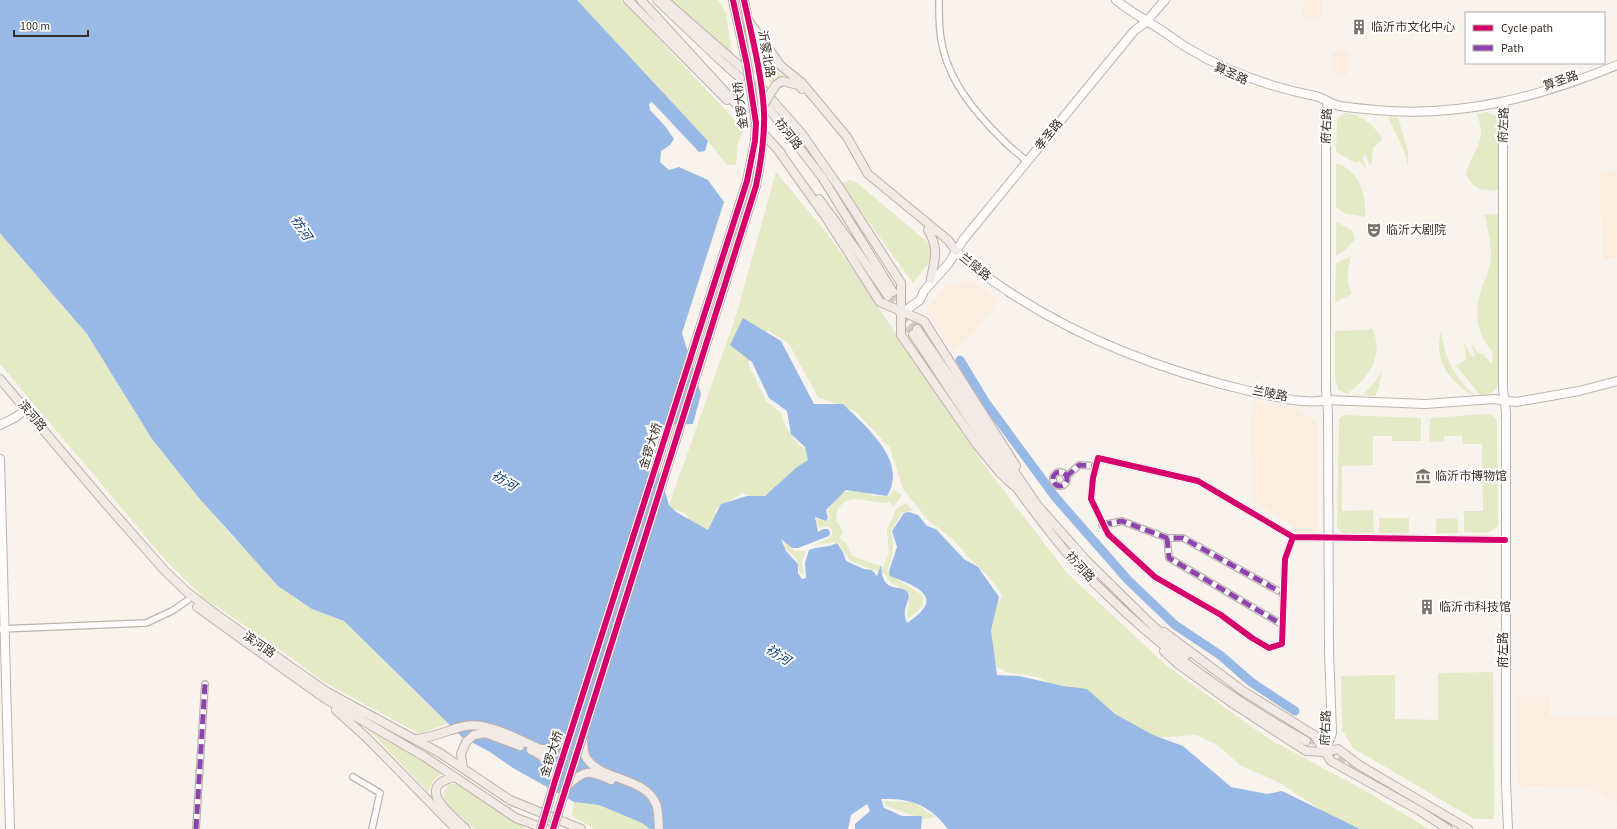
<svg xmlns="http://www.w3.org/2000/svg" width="1617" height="829" font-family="'Source Sans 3','Noto Sans SC',sans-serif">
  <rect width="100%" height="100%" fill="#f9f3ee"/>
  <path fill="#fbeee1" d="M1304,0H1322L1323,17L1307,21V19L1300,14L1304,7Z
    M1339,48L1351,54L1346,64L1349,66L1346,76L1337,74L1332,69L1331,56Z
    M1617,168V257L1603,260L1599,176Z
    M971,280L999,300L970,337L952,350L926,311L945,286Z
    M1253,402L1299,409L1317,423V535L1294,533L1292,525L1253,501L1250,423Z
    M1549,696V716H1617V804L1599,792L1590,789L1517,785L1516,697Z"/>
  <path fill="#e4e9c6" d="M577,0H622L733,118L743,132L738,143L736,165H727L708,141Z
    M670,0H718L726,13L734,66Z
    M763,54L784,78L769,83Z
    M1486,112L1496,116L1498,124V190C1481,191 1474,190 1466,174C1473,148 1488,142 1477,114Z
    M1345,113C1361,114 1375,125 1382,139L1373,148L1371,166L1365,155L1362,158L1367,169L1359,161L1356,163L1336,152L1337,118Z
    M1388,117L1398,118L1408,151V167L1405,153Z
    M1336,163C1359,170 1367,195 1365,217L1344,213L1336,207Z
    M776,172L824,230L852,268L982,462L1067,573L1167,666L1269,739L1364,790L1429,829H1349L1280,783L1240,765L1216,744L1196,735L1153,738L1038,677L1006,672L990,663L989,617L1003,596L989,577L967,556L955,541L928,520L903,489L890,448L855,411L818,397L789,344L768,330L757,340L748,363L766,401L781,413L785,425L798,444L810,453L811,462L788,484L756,499L742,493L715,510L718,526L703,530L693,525L685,513L668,508L736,316Z
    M849,180L856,182L932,246L933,257L913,283L841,184Z
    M1498,214V381L1497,388L1491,393L1481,396L1456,366L1466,360L1464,342L1472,357L1475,356L1471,342L1478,354L1482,353L1492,364L1493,352C1475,333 1474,311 1482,287C1485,279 1489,271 1490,263C1493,247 1488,231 1485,215Z
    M1336,222L1352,230L1355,239L1347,248L1336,256Z
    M0,233L87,334L152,439L232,537L312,609L344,621L430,706L449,723L420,734L322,681L275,646L204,598L168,563L0,364Z
    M1351,256C1347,269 1346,280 1352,294L1335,302L1336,263Z
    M1372,328C1385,354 1369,379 1347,394L1339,390L1335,381V331L1367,330Z
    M1441,331C1445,360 1454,376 1475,396C1470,395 1466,391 1462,388C1443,373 1435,354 1441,331Z
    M1382,370L1379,388L1375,396L1363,395L1375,382Z
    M1486,414L1492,415L1496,419L1497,424L1498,525C1491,536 1475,532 1464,532V511H1483L1482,444H1463L1462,436H1444L1443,441L1429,442L1430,418Z
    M1343,415L1421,418V441H1392V436H1373V465L1342,466V511L1373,510L1374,533H1342L1337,527L1339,425V420Z
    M858,489L873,496H889L894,490L902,495L894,506L889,502C873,506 847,489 838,510C836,514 835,518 837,522C839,526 842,528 843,532L840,538L846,543L852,556L883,567L889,554L887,530L896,509L907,503L912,510L902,513L891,531C895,548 893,555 887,571C897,582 911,586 923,596V606L908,619L907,616L910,594L903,588L891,583L885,574L850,561L838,542L813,545L828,539L832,535V529L826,526L819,528L815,520L819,519L824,521L830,519L828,511L839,494Z
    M1379,518H1409V533H1379Z
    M1456,518L1458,520V533H1436V519Z
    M785,542L795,551H806L802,561L804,575L800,573L797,559L784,547Z
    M1493,672L1494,819H1474L1353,748L1342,730L1341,676L1395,675V719L1438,720V673Z
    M368,729L442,772L433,781L428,792Z
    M449,784H459L525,827V829H475L446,804L443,793Z
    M883,801L913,802L936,817L924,819L886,806Z
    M574,802L599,805L642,823L650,829H595L572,816Z"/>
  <path fill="#98b9e6" d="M0,0H577L708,141L705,151L699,152L652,102L649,104L650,110L665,126L674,139L670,145L661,151L660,162L669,170L679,167L708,180L724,202L682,333L701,394L693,424L645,425L669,505L676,512L708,530L721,504L747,496H765L796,468L808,460L805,447L791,434L787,411L769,398L752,362L730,345L743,318L781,341L814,404H843C865,426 909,461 887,496L846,490L826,510L828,518L826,521L815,517L818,532L823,529H828L830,532L829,536L798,548H792L781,539L786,551L798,564V573L802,579L806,578L805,563L809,550C818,546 828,548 837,543L843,552L846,561L864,569L872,570L877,576L881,565C882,597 902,582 908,593C911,598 905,605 905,611C904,615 906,620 907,623C912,619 922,613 925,606C934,590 899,580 890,576L889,571L897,547L892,531L904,513L909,512L918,515L927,526L936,529L964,559L978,567L999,597L991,630L997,675L1019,676L1063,686L1087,689L1115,714L1153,735L1183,746L1231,787L1267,794L1282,791L1360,829H948C930,805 911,798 881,799L884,808L902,816H922L921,829H855V824L870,811L867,804L851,815L848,829H650L642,823L599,805L574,802L513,768L490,752L462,737L344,621L312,609L278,586L199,498L152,439L87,334L0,233Z"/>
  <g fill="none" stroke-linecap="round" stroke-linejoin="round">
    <path stroke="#98b9e6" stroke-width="9" d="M960,360L986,403L1056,498L1128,580L1175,625L1220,655L1251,682L1295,711"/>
    <path stroke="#d3ccc6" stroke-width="8" stroke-dasharray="8 4" stroke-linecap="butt" d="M893,292L917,329
      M888,296L913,334
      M1308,738L1357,767"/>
    <g stroke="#bbb4ad" stroke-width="8">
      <path id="street" d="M939,0C939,10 939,20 940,31C944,76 973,111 1004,141C1011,149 1020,154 1027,162
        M1053 479a7 7 0 1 1 14 0a7 7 0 1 1-14 0Z
        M1066,477L1079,465L1096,466
        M1102,525L1122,521L1167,538H1183L1284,594
        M1293,537L1285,559L1282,644L1269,648L1252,638L1221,615L1155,577L1108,534L1091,499L1093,478L1098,458L1198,481L1293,537L1505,540
        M1167,538L1169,558L1283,625
        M0,629L146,623L172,611L188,600
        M353,777L380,793L372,829
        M196,829L205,684"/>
    </g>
    <g stroke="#bbb4ad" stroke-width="10">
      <path id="secondary" d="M1116,0C1129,11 1144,19 1158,28C1168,34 1176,41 1186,47C1225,71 1270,87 1315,96C1324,98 1331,104 1340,106C1352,108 1365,109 1376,110C1460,118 1540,97 1617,65
        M1505,101L1503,112V389L1506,412V783L1508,829
        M956,251C971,267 990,279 1009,292C1082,340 1164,371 1249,391C1273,396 1302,405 1327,400L1425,404L1494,399L1516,402L1579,391L1617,381
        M902,313L920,300L924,291L949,263L963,240L1134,31L1146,22L1165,0
        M0,425L16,417L26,409
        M0,459L10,829
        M1325,752L1332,733L1329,651L1328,413L1326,389V112L1328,102"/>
    </g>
    <g stroke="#c0afa9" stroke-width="10">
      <path id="primary" d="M628,0L727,100
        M641,0L781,153
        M657,0L719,59L755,91L822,177L893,292
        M665,0L676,11
        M733,0L747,65
        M744,0L759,80
        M672,7L750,75L802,134L839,187L901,283V335L977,445L1000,473L1013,485
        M748,20L781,66L802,83L847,137L868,174L948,240L956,251
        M772,91L776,85L782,81L798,85L802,89
        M778,150L825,216L880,302L924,321L1016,466
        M819,199L857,251L888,296
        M928,230C939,248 935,259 931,279
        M917,329L1038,506L1086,560L1151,624L1186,655
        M913,334C965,412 1015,493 1077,565C1086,576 1097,585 1107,595C1166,653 1235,701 1306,741
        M0,379L106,504L165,571L187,592L217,615L327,692L440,753L510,800L581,829
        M197,607L324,698L425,757L516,818L546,829
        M1164,632L1243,691L1314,735L1331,761L1420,811L1448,829
        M1164,651L1178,664L1229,701L1306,751L1325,752L1338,749L1359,765L1468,829
        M336,710L368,739L456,829
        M583,738C583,745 583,753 587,759C603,781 645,777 656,804C659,811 658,822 659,829
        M415,739C433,738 447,730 465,726C487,721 519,740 540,749H550L570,737
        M531,750C546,756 551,766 555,781
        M463,768L461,754L466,742L474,735L485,733L520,746
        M455,777C413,786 451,815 466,829
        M567,786C585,769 589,770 611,780"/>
    </g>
    <use href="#street" stroke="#fefdfc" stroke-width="5.5"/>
    <use href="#secondary" stroke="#fefdfc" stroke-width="8"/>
    <use href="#primary" stroke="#f2eae6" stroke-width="8"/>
    <g stroke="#c0afa9" stroke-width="10" stroke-linecap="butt">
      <path id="primary-bridge" d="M763,106L772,91
        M541,829L555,781L747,181L755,141L756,123L747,65
        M553,829L756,186C763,150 766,116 759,80"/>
    </g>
    <use href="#primary-bridge" stroke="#f2eae6" stroke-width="8"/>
    <path stroke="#8e44ad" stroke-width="5" stroke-dasharray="10 5" stroke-linecap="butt" d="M1053 479a7 7 0 1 1 14 0a7 7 0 1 1-14 0Z
      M1066,477L1079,465L1096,466
      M1102,525L1122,521L1167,538H1183L1284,594
      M1167,538L1169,558L1283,625
      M196,829L205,684"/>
    <g stroke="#fff" stroke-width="8">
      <path id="cycleway" d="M1293,537L1285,559L1282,644L1269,648L1252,638L1221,615L1155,577L1108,534L1091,499L1093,478L1098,458L1198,481L1293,537L1505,540
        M541,829L555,781L747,181L755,141L756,123L747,65L733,0
        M553,829L756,186C761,162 765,137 764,112C762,75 752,37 744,0"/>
    </g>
    <use href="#cycleway" stroke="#d6006c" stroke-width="6"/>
  </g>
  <defs>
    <g id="building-bare" transform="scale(1.2)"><path d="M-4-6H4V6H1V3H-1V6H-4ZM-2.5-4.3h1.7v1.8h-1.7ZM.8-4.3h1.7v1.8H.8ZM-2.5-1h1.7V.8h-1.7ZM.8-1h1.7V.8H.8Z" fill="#7c736b" stroke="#fff" stroke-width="2.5" paint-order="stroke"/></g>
    <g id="theatre-bare" transform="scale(1.2)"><path d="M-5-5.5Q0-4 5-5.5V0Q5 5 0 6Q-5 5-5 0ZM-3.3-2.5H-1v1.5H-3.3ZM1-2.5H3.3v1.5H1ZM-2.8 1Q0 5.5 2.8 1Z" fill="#7c736b" stroke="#fff" stroke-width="2.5" paint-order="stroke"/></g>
    <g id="museum-bare" transform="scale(1.2)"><path d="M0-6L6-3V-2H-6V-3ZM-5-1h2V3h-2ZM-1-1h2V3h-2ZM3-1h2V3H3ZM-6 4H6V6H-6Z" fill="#7c736b" stroke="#fff" stroke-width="2.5" paint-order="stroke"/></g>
  </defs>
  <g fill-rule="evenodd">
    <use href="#building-bare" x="1359" y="27"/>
    <use href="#theatre-bare" x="1374" y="230"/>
    <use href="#museum-bare" x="1423" y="476"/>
    <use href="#building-bare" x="1427" y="607"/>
  </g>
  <g text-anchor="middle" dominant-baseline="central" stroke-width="4" stroke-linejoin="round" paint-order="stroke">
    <g font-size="12" fill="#392e25" stroke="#fff" text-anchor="start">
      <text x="1371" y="27">临沂市文化中心</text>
      <text x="1386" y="230">临沂大剧院</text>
      <text x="1435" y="476">临沂市博物馆</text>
      <text x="1439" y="607">临沂市科技馆</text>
    </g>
    <g font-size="12" fill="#392e25" stroke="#fff">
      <text transform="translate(766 54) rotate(80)">沂蒙北路</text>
      <text transform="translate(1231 74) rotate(24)">算圣路</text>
      <text transform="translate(1561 81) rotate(-19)">算圣路</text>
      <text transform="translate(741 105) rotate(-97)">金锣大桥</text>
      <text transform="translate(1504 125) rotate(-88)">府左路</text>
      <text transform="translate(1327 126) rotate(-88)">府右路</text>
      <text transform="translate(788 134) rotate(52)">祊河路</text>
      <text transform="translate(1049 135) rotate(-51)">孝圣路</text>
      <text transform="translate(975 267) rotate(39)">兰陵路</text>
      <text transform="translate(1270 394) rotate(11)">兰陵路</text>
      <text transform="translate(32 416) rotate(50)">滨河路</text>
      <text transform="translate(651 446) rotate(-72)">金锣大桥</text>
      <text transform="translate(1080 567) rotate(48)">祊河路</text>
      <text transform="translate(259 645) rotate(35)">滨河路</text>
      <text transform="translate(1503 650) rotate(-90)">府左路</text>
      <text transform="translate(1326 728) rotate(-88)">府右路</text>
      <text transform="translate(552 754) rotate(-72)">金锣大桥</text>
    </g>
    <g font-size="13" font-style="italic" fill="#0a3d79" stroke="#fff">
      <text transform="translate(301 228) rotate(57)">祊河</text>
      <text transform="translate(504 481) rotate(32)">祊河</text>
      <text transform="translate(778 655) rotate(32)">祊河</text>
    </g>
  </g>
  <rect x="1465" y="12" width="140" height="52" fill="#ffffff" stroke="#b0aba8"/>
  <rect x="1473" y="25" width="20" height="6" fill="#d6006c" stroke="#b0aba8"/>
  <text x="1501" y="32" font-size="12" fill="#392e25">Cycle path</text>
  <rect x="1473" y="45" width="20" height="6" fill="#8e44ad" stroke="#b0aba8"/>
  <text x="1501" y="52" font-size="12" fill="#392e25">Path</text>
  <path d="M14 30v6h74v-6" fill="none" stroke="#392e25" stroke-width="2"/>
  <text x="20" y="30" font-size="12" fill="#392e25" stroke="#ffffff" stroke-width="3" paint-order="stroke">100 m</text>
</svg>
